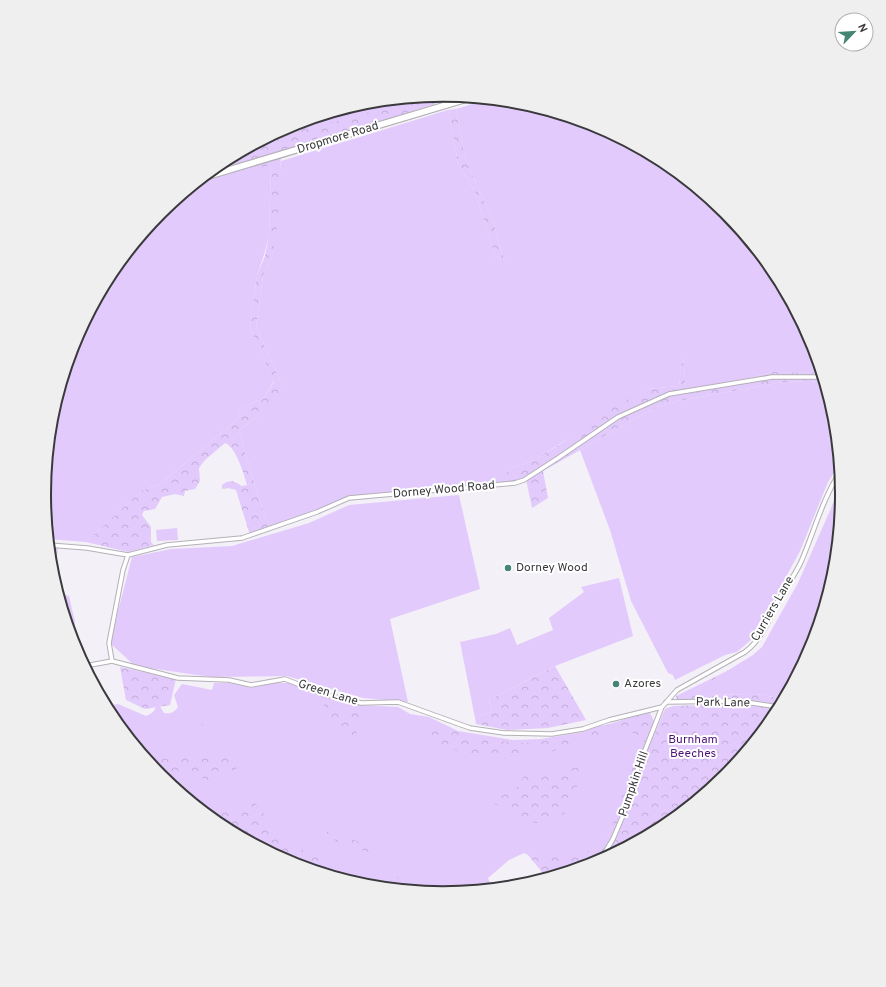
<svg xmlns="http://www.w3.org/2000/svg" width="886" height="987" font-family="Overpass,sans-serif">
  <defs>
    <pattern id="forest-crowns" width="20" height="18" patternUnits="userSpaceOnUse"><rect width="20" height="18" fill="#e2cafc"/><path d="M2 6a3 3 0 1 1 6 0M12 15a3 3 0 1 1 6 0" fill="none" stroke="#c3aed9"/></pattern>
  </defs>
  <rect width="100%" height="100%" fill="#f3f0f7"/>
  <path fill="#e2cafc" d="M436,95H451V98L438,103Z
    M407,98C366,119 317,126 272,135L291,125L365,102Z
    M488,99L521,102L596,125L665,162L725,212L775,272L812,341L822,373L773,372L732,382L686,389L683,357L679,386L648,389L534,460L510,469L511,482L349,498L270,529L258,496L239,431L256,417L282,385L256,326L263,276L272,257L281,161L448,110L458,163L475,192L495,256L506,262L501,251L494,223L466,161L456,109Z
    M271,164L269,235L264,255L257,275L250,328L274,381L264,398L238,410L239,418L160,484L141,491L86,542L48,539L44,493L52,415L74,341L111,272L161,211L190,188L219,177Z
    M810,381L825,383L834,416L839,465L828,482L800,551L753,638L737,652L725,655L675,680L673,675L668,673L631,601L610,530L580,450L656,407L678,401L783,382Z
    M842,492L834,572L812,646L784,699L757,694L700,695L698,692L701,687L753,655L762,647L798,583L828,515Z
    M459,495L480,589L390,619L408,702L363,698L287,676L211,677L135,666L111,644L117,615L132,557L171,549L232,546L309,523L349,505Z
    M177,528L178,540L157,541L156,530Z
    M58,548L54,580L49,549Z
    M619,578L633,636L555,666L489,700L492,712L475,718L460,642L496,634L510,628L517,645L553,630L549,618L584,592L581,587Z
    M58,593L69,596L75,622V647Z
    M214,683H230L251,688L274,683H290L334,699L361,705L398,707L410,714L429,717L458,731L513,740L541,739L583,732L593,727L612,724L644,713L649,729L608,837L587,859L534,858L524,853L509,860L488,878L492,888L443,892L365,885L290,862L221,825L161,775L111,715L106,706L118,704L146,716C156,712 157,708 155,698L164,713C170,714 174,713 178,707L174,695L182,684L212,690Z"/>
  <path fill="url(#forest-crowns)" d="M436,95L438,103L297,148L208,172L222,162L272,135L352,118L397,103L407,98Z
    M456,109L466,161L494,223L501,251L507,263L495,256L475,192L458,163L448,110Z
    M281,155L277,229L272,257L263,276L256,326L282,385C277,404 253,418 239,431L258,496L270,529L250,535L236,490L228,488L222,489V485C230,479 234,481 242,486L247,485C244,474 236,447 225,443L205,460L199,468L200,481L195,489L185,491L184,496L175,494L162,497L155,509L144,511L142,515L151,527V542L154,545L128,552L86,542L141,491L160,484L239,418L238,410L264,398L274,382L250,328L257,275L265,256L269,235L271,165L219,177L200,185L199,181L217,174Z
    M683,355L686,389L732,382L773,372L822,373L825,383L810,381L783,382L678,401L656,407L543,471L548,498L532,508L526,479L511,482L506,474L510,469L534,460L562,443L616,405L648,389L679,386Z
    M841,484L842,492L828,515Z
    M555,666L586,720L548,728L507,730L476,724L475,718L492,712L489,700Z
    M120,667L176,679L170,705L145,709L126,700Z
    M731,669L701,687L698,692L700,695L757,694L784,699L780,704L747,701H677L676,696Z
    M322,701L359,714L356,738L335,726Z
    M731,704L779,708L775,715L725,776L664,825L604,858L616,837L626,813L637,775L665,709L673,706Z
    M644,713H650L655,723L610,842L598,861L546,877L528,855L557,856L590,851L608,837L633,765L644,741L635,733L612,731L589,740L594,729Z
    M191.5 724a5.5 5.5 0 1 1 11 0a5.5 5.5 0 1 1-11 0Z
    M434,723C458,733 484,740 511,742C534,745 561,738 584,734L583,742L550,752L533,748C529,751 525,756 520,757C500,764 446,749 426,740Z
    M134,740L150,746L144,755L132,741Z
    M215,753L243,757L236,769L212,777L207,785L198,771L169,782L148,760L151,758L171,759Z
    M589,764L577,786L573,803L564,814L552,821L537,823L522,821L510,810L492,803L493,792L509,794L516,789L524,776L541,770L562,771Z
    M255,803L264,814L261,826L324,862L328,874L253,835L229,829L211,817Z
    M334,831L386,854L405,879L401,888H394L399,881C388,850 363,854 338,842C333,840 329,835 326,832Z"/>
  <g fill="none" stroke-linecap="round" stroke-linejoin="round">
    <g stroke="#b4b1b7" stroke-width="5.5">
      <path id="street" d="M49,545L87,548L128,555L167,545L242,538L317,512L349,498L515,483L524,480L558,458L618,417L669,394L772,377H823
        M112,661L109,643L123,570L128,555
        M85,666L112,661L178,678L229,680L251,685L285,679L323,694L361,703L398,702L470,728L504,733L552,734L583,729L609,720L662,707
        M666,702L738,701L779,707
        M601,859L613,839L624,813L629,791L662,707L677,690L745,652C762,639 769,620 778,601C785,588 795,575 801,562C814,532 822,500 840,472"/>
    </g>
    <g stroke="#b4b1b7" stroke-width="8">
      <path id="secondary" d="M202,178L473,97"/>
    </g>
    <use href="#street" stroke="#fff" stroke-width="3.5"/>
    <use href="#secondary" stroke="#fff" stroke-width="5.5"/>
  </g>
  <g fill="#448676" stroke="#fff" stroke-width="1.5">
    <circle cx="508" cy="568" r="4"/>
    <circle cx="616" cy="684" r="4"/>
  </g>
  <g text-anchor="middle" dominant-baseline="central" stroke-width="4" stroke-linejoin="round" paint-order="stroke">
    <g font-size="12" fill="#3a393c" stroke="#fff">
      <text transform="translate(338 138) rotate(-17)">Dropmore Road</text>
      <text transform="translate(444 490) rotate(-5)">Dorney Wood Road</text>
      <text transform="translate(773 609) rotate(-60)">Curriers Lane</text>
      <text transform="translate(328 693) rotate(17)">Green Lane</text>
      <text transform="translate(723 703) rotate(1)">Park Lane</text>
      <text transform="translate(634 784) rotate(-71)">Pumpkin Hill</text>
    </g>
    <g font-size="12" fill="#3a393c" stroke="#fff" text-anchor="start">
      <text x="516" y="568">Dorney Wood</text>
      <text x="624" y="684">Azores</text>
    </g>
    <g font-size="12" fill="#4f1277" stroke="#fff">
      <text x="693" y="740">Burnham<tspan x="693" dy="14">Beeches</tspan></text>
    </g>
  </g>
  <path d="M0 0H886V987H0ZM51 494a392 392 0 1 1 784 0a392 392 0 1 1-784 0Z" fill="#efefef" fill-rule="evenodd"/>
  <path fill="none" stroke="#3a393c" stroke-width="2" d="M51 494a392 392 0 1 1 784 0a392 392 0 1 1-784 0Z"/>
  <g transform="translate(854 32) rotate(65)"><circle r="19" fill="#ffffff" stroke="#b0b0b1"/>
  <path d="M0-3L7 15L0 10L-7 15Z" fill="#448676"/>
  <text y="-6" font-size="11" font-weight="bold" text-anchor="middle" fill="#3a393c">N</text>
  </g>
</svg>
